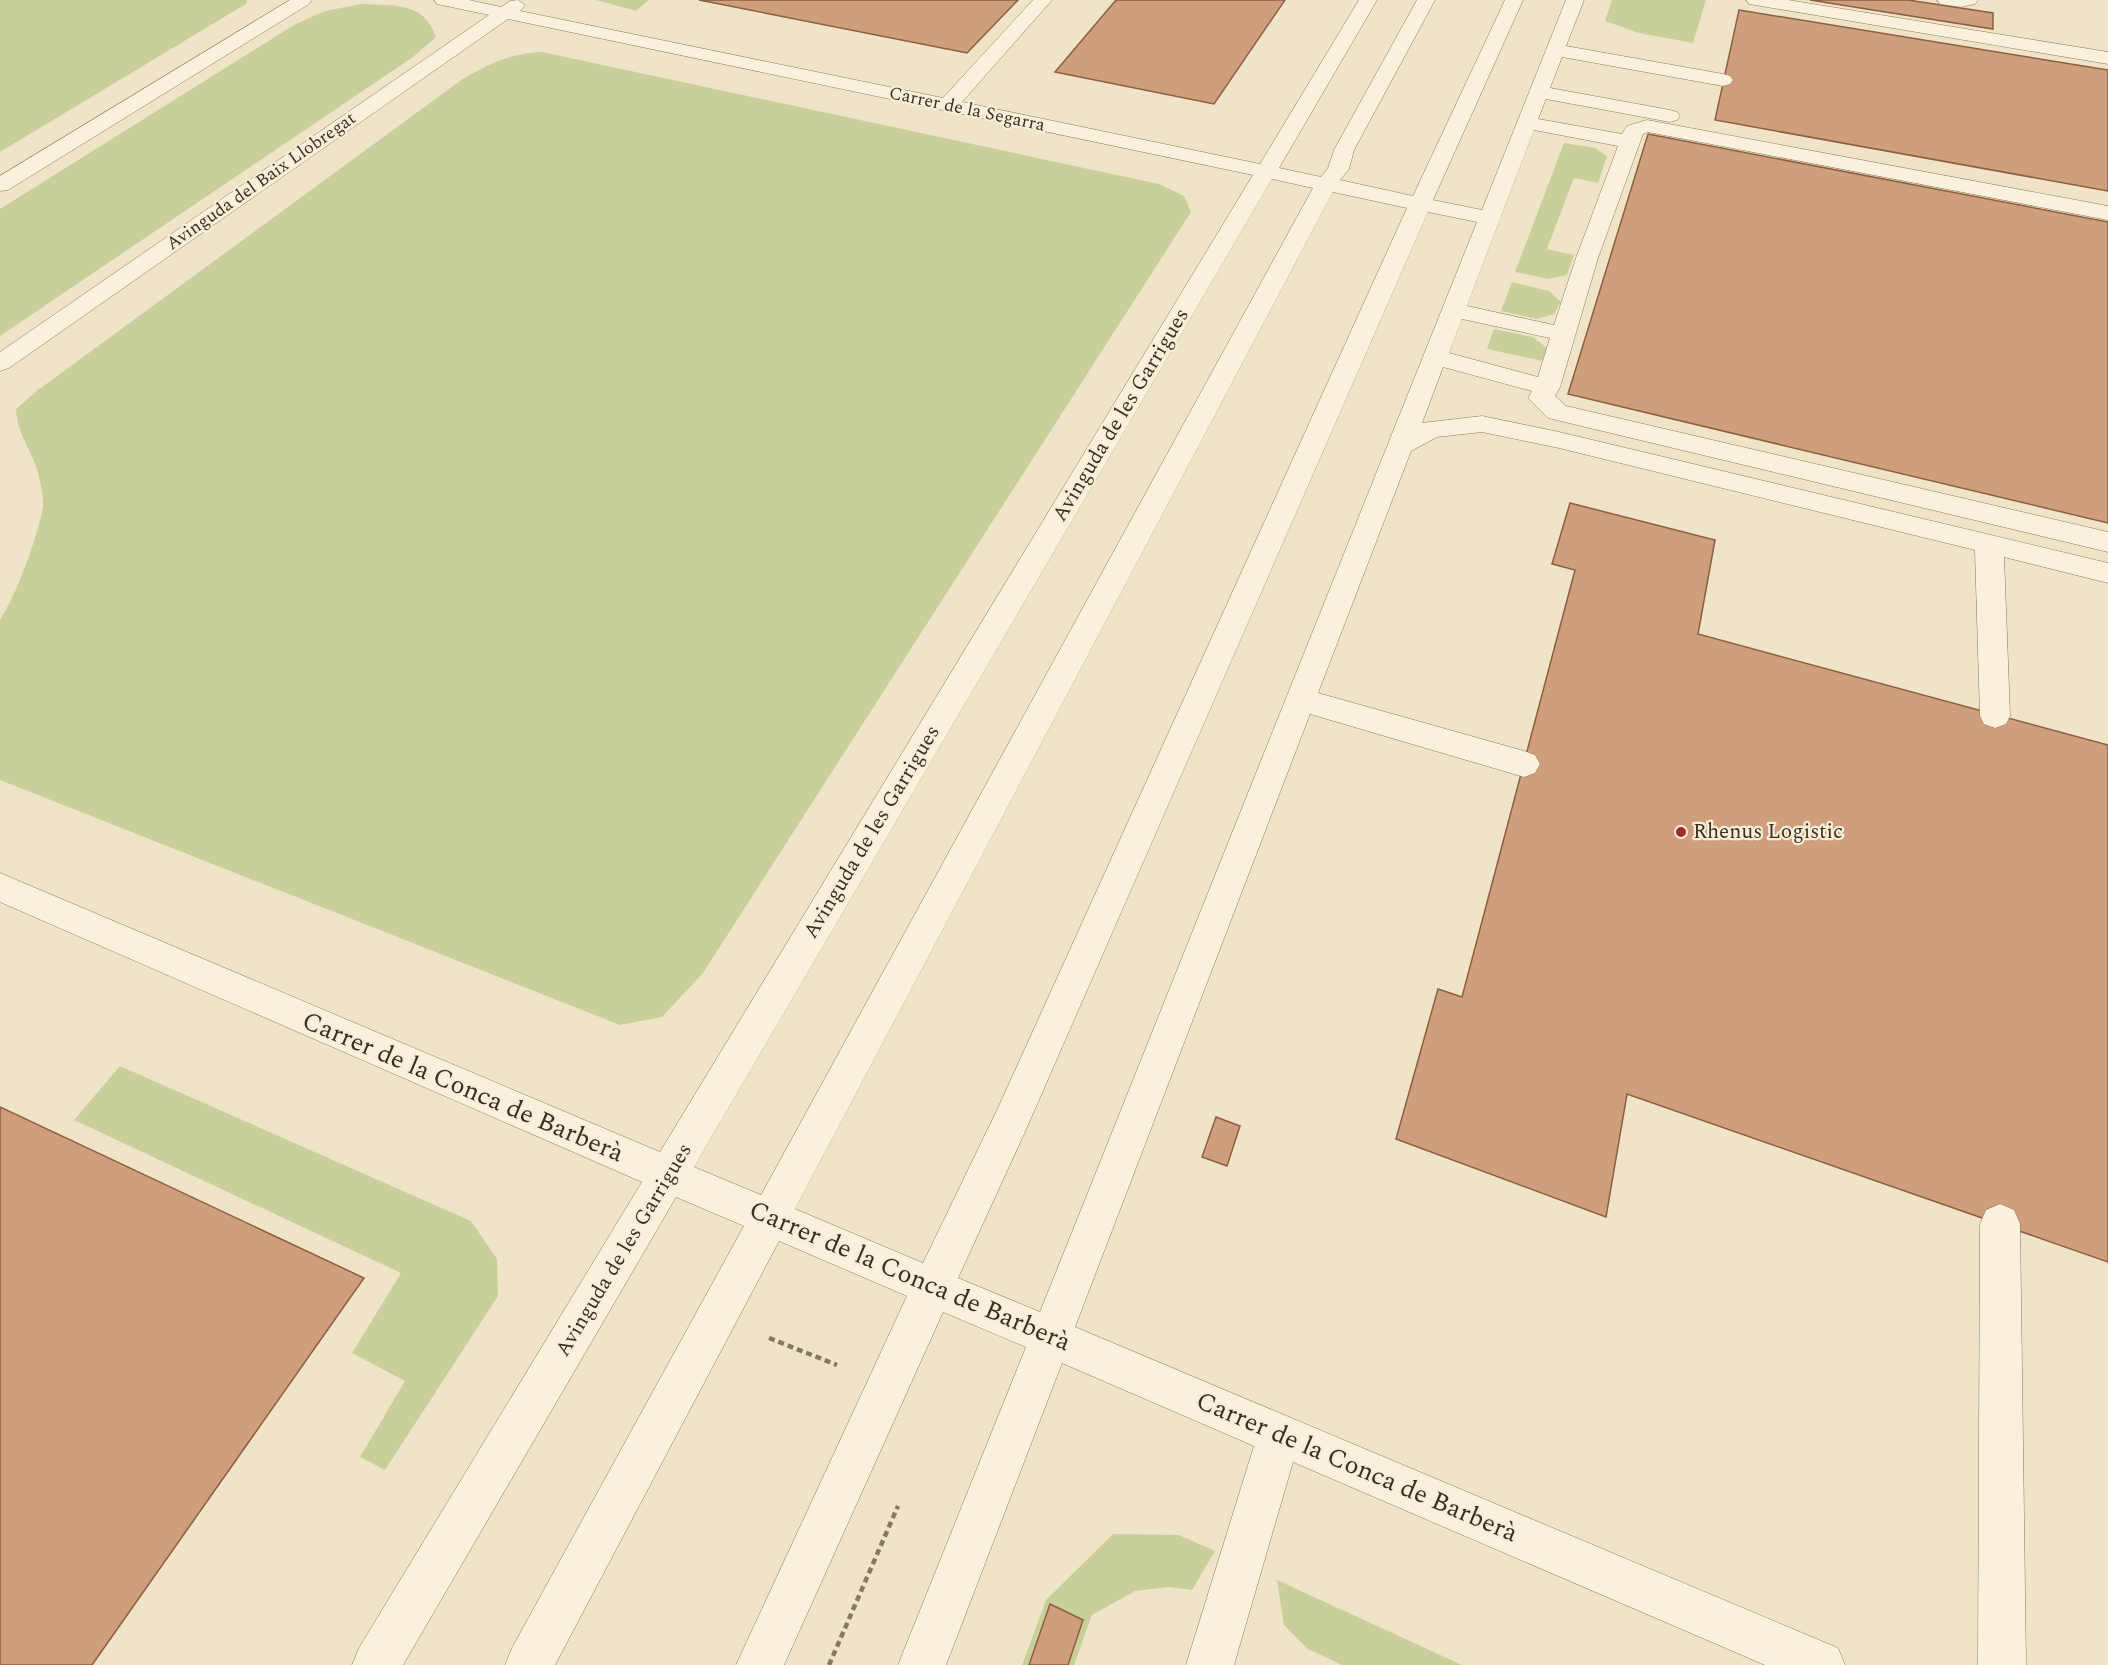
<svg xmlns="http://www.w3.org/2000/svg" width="2108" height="1665" font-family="Spectral,serif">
  <rect width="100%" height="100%" fill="#f0e4c8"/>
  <path fill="#c9cf9b" d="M0,0H247L246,4L0,152Z
    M596,0H649L636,11Z
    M1612,0H1706L1693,43L1639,33L1605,21Z
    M361,4C394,6 424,1 436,37L413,57L0,336V209L294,25L325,11Z
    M542,52L1159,184L1184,196L1191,212L703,973L662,1017L620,1025L0,780V620C16,596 38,536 43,507C44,496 39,476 36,466C27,443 18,434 16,409L38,390L464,78C492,62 509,54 542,52Z
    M1564,143L1595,148L1607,156L1598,183L1574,178L1547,249L1574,255L1567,275L1549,279L1515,272Z
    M1512,282L1549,291L1561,302L1554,314L1537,319L1501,311Z
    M1494,329L1533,337L1547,348L1542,361L1487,349Z
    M120,1066L471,1221L497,1259L498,1296L385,1470L360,1457L405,1381L352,1353L401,1273L74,1120Z
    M1113,1534L1179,1535L1215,1551L1192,1590L1169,1587L1135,1591L1092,1615L1074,1665H1022L1046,1600Z
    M1277,1580L1462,1665H1342L1308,1649L1284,1625Z"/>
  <path fill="#cf9f7d" stroke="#8d5f41" stroke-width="1.5" d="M699,0H1018L967,53Z
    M1116,0H1285L1214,104L1055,72Z
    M1810,0H1908L1993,13V29Z
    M1739,10L2108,70V191L1715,120Z
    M1648,134L2108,222V523L1568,394Z
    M1570,503L1715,540L1698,634L2108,745V1262L1627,1094L1606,1217L1396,1139L1438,989L1462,997L1575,570L1552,564Z
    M0,1107L364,1278L92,1665H0Z
    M1216,1117L1240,1126L1227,1166L1202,1157Z
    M1050,1604L1083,1620L1068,1665H1029Z"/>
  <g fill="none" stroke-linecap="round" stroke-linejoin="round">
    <g stroke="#8d765c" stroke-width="1">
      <path id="minor" d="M290,0H312L309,4L8,190L0,191V176Z
        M434,0H469L501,7L510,1L518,0L525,5L520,11L943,98L1033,0H1052L962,102L1260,164L1359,0H1377L1279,168L1321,177L1328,168L1334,150L1417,0H1435L1354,150L1349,169L1340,180L1413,196L1505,0H1523L1433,200L1482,210L1566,0H1584L1566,46L1723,74L1730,76L1733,80L1730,84L1723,86L1562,57L1550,88L1670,110L1677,112L1680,116L1677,120L1670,122L1546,99L1538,119L1622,134L1627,126L1647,120L2108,206V220L1648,132L1643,134L1598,258L1560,387L1555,396L1566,406L2108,532V552L1548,418L1528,398L1532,391L1443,367L1422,423L1482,416L1559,432L2108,563V583L2004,557L2010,716L2006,724L1995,728L1984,724L1980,716L1975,550L1559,448L1482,432L1437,437L1411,451L1318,693L1524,751L1535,755L1540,764L1535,773L1524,777L1310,714L1075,1327L1838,1648L1845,1665H1765L1293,1462L1234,1665H1186L1254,1446L1062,1363L946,1665H898L1026,1347L943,1312L784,1665H736L907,1296L779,1241L555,1665H505L512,1648L744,1226L676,1197L403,1665H352L359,1648L642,1182L0,902V873L660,1152L1253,175L508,19L9,368L0,371V352L489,15L437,4ZM1534,130L1618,146L1576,258L1554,325L1467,306ZM1272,179L1313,188L761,1195L694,1167ZM1333,192L1407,208L998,1108L923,1263L795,1209ZM1428,212L1477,222L1040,1312L958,1278L1024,1134ZM1462,319L1550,338L1538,377L1449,353Z
        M1746,0H1788L2108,52V64L1755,5L1749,4Z
        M1937,0H1978L1975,4L1961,7L1940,4Z
        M2000,1204L2014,1210L2020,1224L2026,1665H1978L1980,1224L1986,1210Z"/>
    </g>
    <path stroke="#8d765c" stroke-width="4.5" stroke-dasharray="6 4" stroke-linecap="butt" d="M769,1338L837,1365
      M829,1665L898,1506"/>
    <use href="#minor" fill="#faf1dc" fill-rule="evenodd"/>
  </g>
  <circle fill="#9e2a2b" stroke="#f7eed8" stroke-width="2" cx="1681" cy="832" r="6"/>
  <g text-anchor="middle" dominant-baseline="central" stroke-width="4.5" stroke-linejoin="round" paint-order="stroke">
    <g font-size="18" fill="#3d2e20" stroke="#f7eed8">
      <text transform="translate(967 109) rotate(12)">Carrer de la Segarra</text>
      <text transform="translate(261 181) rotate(-35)">Avinguda del Baix Llobregat</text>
    </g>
    <g font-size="21" fill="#3d2e20" stroke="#f7eed8">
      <text transform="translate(1121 415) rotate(-59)">Avinguda de les Garrigues</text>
      <text transform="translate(872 832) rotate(-59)">Avinguda de les Garrigues</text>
      <text transform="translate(624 1250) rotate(-59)">Avinguda de les Garrigues</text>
    </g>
    <g font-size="21" fill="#3d2e20" stroke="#f7eed8" text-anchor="start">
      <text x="1693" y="832">Rhenus Logistic</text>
    </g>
    <g font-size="26" fill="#3d2e20" stroke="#f7eed8">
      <text transform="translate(463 1087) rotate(23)">Carrer de la Conca de Barberà</text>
      <text transform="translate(910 1276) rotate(23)">Carrer de la Conca de Barberà</text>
      <text transform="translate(1357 1467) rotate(23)">Carrer de la Conca de Barberà</text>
    </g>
  </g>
</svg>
